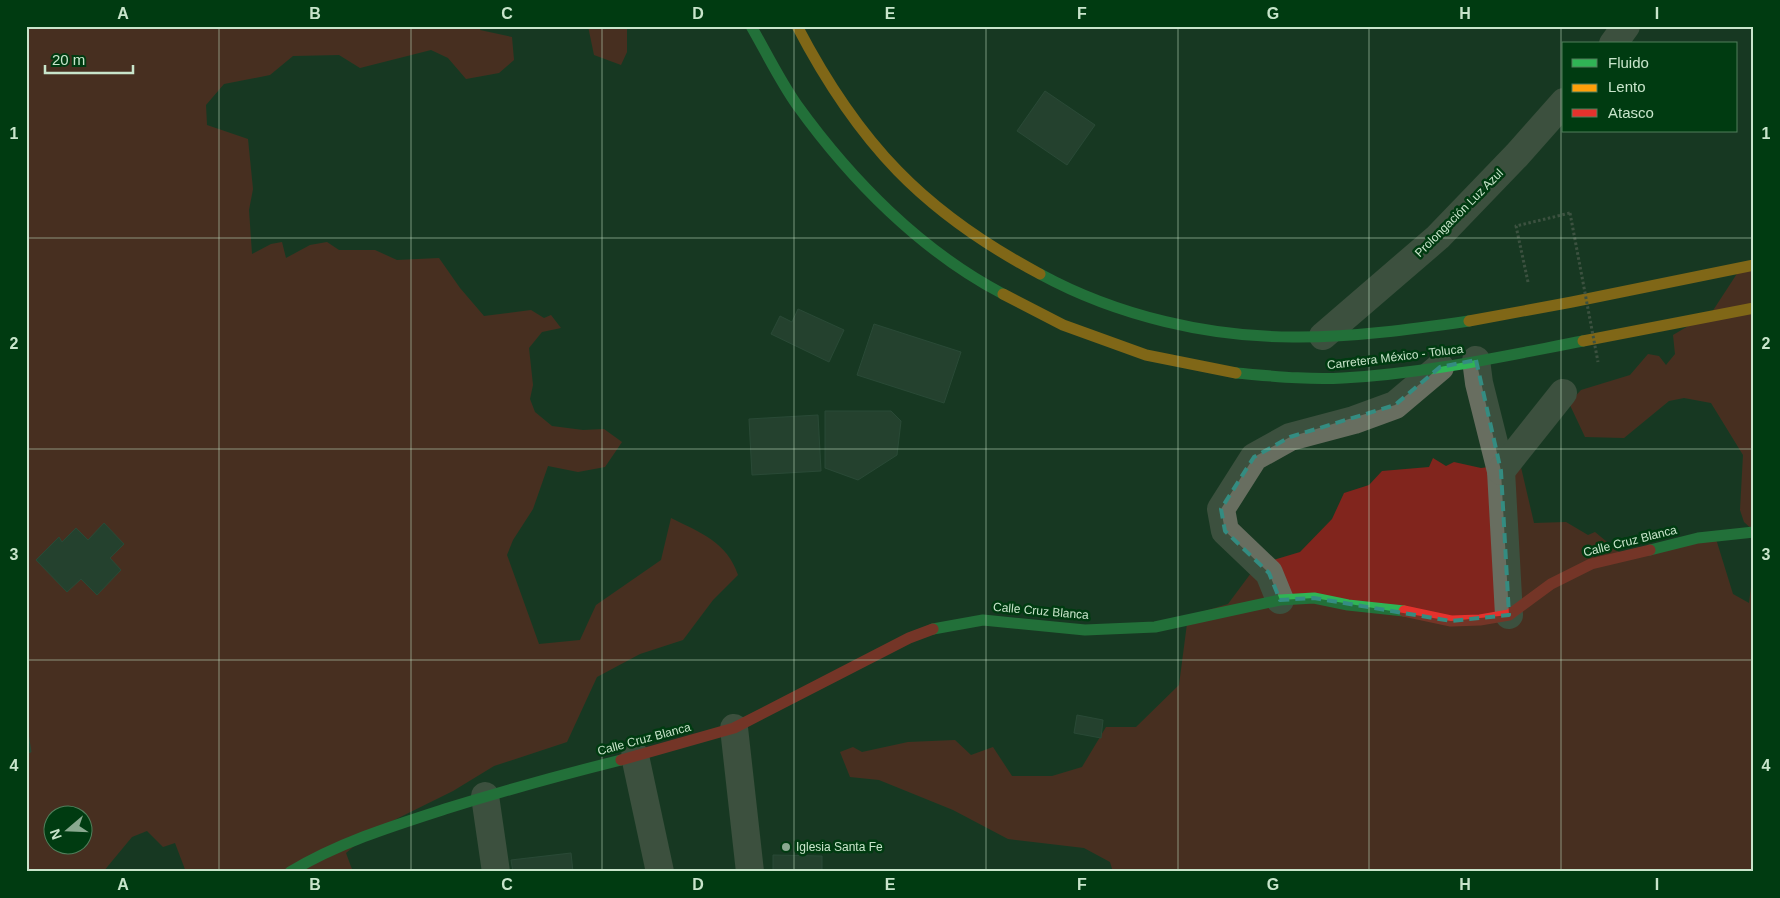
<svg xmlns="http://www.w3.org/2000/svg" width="1780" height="898" font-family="Helvetica,sans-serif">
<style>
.green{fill:#81251d;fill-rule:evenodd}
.building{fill:#334c3d;stroke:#3f5e4e}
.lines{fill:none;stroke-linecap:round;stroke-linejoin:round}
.path{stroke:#687064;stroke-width:3;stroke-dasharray:2.5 2.5;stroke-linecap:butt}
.street{stroke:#686e60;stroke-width:28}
.fast{stroke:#30b455;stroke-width:11}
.slow{stroke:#ff9f0a;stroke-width:11}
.jam{stroke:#e5322d;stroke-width:11}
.path-bridge{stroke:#687064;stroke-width:3;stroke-dasharray:2.5 2.5;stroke-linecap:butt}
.marked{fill:none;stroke:#348c81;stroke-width:4;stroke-dasharray:10 6;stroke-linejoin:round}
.grid{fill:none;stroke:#c8e5cb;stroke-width:1;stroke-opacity:0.55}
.poi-dot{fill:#8aa990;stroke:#003b11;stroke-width:2}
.labels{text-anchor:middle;stroke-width:5;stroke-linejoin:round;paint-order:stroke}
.street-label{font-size:12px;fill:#c8e5cb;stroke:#003b11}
.poi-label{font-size:12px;fill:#c8e5cb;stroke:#003b11;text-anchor:start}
.neatline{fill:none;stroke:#c8e5cb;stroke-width:2}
.grid-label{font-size:16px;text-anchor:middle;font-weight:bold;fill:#c8e5cb}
</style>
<rect width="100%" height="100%" fill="#183922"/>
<!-- green -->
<g class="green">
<path d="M26 26H481L480 30 512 37 514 60 499 73 466 79 448 58 431 50 360 68 339 55 293 56 270 75 224 84 206 105 207 125 248 139 253 189 249 210 252 254 271 244 282 242 286 258 310 245 327 242 339 250H375L397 260 439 258 460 288 484 316 531 310 544 318 551 315 561 328 542 332 529 348 533 385 530 399 535 412 552 426 583 430 604 429 622 442 605 467 578 472 548 466 533 509 513 540 507 555 539 644 580 640 596 605 661 560 671 518C701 533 727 542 738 575L713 600 683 640 640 654 597 677 567 742 494 766 453 791 372 831 346 853 353 872H186L175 843 163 847 147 831 132 837 103 872H26V751L30 748 26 715ZM52 816H82V846H52Z"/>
<polygon points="588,26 627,26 627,52 621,65 594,55"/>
<polygon points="1754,265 1754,531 1744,522 1740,510 1743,455 1711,403 1684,398 1669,401 1624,438 1585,437 1569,403 1581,390 1630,375 1648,354 1659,356 1666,365 1675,354 1673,335 1712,312 1742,266"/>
<polygon points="1433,458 1446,466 1454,462 1481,468 1520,463 1534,523 1566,522 1588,535 1595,532 1624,556 1716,539 1733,594 1749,603 1754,563 1754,872 1113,872 1110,862 1084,848 1008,839 953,810 879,780 850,777 840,752 853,747 862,752 908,742 955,740 971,755 993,747 1012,776 1052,776 1082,767 1106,727 1136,727 1179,685 1188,616 1228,604 1257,565 1300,552 1332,519 1344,493 1369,485 1382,471 1429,467"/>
</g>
<!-- building -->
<g class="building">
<polygon points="1045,91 1095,125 1067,165 1017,131"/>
<polygon points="798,309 844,330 829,362 771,334 780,316 792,322"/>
<polygon points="874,324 961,352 944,403 857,375"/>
<polygon points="825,411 891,411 901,421 897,455 858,480 825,468"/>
<polygon points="818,415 821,471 752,475 749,419"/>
<polygon points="104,523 124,544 110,558 121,570 97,595 81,579 67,592 36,560 59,537 62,542 76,528 88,540"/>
<polygon points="1077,715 1103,720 1101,738 1074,733"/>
<polygon points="26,733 28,733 31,752 26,753"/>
<polygon points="571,853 573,872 513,872 511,860"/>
<polygon points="773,855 822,856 822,872 773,872"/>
</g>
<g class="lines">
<!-- path -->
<polyline class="path" points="1528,282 1516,226 1570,213"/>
<!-- street -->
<g class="street">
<polyline points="1613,44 1626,26"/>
<polyline points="1323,336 1438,237 1517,155 1564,102"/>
<polyline points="1476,360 1479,383 1501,471 1509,615"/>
<polyline points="1501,471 1563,393"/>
<polyline points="1280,600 1269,573 1225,531 1221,509 1254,457 1290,437 1354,420 1395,405 1440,367"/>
<polyline points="734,728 750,872"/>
<polyline points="635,756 660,872"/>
<polyline points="485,796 496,872"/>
</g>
<!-- fast -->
<g class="fast">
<path d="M751 26C766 52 780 81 797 105 851 180 921 251 1003 294"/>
<path d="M1040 274C1117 316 1211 338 1299 337 1356 337 1413 329 1469 321"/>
<path d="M1236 373C1272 376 1307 380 1343 378 1423 374 1504 356 1583 341"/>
<polyline points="1650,550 1698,538 1754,532"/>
<polyline points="933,629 983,620 1085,630 1155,627 1280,600 1314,598 1348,605 1404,611"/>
<path d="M290 872C338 843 392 826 445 809 503 791 561 775 621 760"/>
</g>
<!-- slow -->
<g class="slow">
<path d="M797 26C858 143 923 212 1040 274"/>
<polyline points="1003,294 1063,325 1146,355 1236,373"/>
<polyline points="1469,321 1572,302 1754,265"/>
<polyline points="1583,341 1754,308"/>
</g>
<!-- jam -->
<g class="jam">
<polyline points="1404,611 1451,621 1480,620 1509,615 1551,584 1591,564 1650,550"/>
<polyline points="621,760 734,728 909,638 933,629"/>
</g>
<!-- path-bridge -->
<polyline class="path-bridge" points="1570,213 1598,362"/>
</g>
<!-- marked area -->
<path d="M0 0H1780V898H0ZM1476 360 1501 471 1509 615 1451 621 1314 598 1280 600 1269 573 1225 531 1221 509 1254 457 1290 437 1395 405 1440 367Z" fill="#183922" fill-opacity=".55" fill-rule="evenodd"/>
<path class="marked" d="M1476 360 1501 471 1509 615 1451 621 1314 598 1280 600 1269 573 1225 531 1221 509 1254 457 1290 437 1395 405 1440 367Z"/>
<!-- grid -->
<path class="grid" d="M219 26V872M411 26V872M602 26V872M794 26V872M986 26V872M1178 26V872M1369 26V872M1561 26V872M26 238H1754M26 449H1754M26 660H1754"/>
<!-- markers -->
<circle class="poi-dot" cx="786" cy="847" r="5"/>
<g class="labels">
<!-- street labels -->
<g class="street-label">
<text transform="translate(1459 213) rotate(-45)" y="4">Prolongación Luz Azul</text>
<text transform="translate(1395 357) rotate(-7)" y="4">Carretera México - Toluca</text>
<text transform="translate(1630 541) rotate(-14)" y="4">Calle Cruz Blanca</text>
<text transform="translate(1041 611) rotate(5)" y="4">Calle Cruz Blanca</text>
<text transform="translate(644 739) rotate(-15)" y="4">Calle Cruz Blanca</text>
</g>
<!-- poi labels -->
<g class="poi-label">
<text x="796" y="851">Iglesia Santa Fe</text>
</g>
</g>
<!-- border -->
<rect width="1780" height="898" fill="none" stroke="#003b11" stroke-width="55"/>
<!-- legend -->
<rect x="1562" y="42" width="175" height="90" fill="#003b11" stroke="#507f5b"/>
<rect x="1572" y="59" width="25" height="8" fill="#30b455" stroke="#507f5b"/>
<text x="1608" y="68" font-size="15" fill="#c8e5cb">Fluido</text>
<rect x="1572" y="84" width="25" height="8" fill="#ff9f0a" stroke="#507f5b"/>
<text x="1608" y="92" font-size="15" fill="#c8e5cb">Lento</text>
<rect x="1572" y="109" width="25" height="8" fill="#e5322d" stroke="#507f5b"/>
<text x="1608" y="118" font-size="15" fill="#c8e5cb">Atasco</text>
<!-- north arrow -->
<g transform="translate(68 830) rotate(251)"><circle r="24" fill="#003b11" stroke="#507f5b"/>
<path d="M0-4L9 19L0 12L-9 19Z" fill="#8aa990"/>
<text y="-8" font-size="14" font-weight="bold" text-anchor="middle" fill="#c8e5cb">N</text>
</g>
<!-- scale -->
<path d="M45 65v8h88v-8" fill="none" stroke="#c8e5cb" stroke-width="2.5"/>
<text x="52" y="65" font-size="15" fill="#c8e5cb" stroke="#003b11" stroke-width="4" paint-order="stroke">20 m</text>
<rect x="28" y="28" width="1724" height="842" class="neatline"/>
<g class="grid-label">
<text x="123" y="19">A</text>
<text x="315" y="19">B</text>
<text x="507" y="19">C</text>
<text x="698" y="19">D</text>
<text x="890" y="19">E</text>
<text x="1082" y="19">F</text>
<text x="1273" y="19">G</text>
<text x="1465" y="19">H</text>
<text x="1657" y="19">I</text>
<text x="14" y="139">1</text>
<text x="1766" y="139">1</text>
<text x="14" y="349">2</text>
<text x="1766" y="349">2</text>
<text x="14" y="560">3</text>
<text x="1766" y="560">3</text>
<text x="14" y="771">4</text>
<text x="1766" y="771">4</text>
<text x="123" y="890">A</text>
<text x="315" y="890">B</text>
<text x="507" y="890">C</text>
<text x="698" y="890">D</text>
<text x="890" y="890">E</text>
<text x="1082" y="890">F</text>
<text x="1273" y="890">G</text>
<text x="1465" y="890">H</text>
<text x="1657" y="890">I</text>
</g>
</svg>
